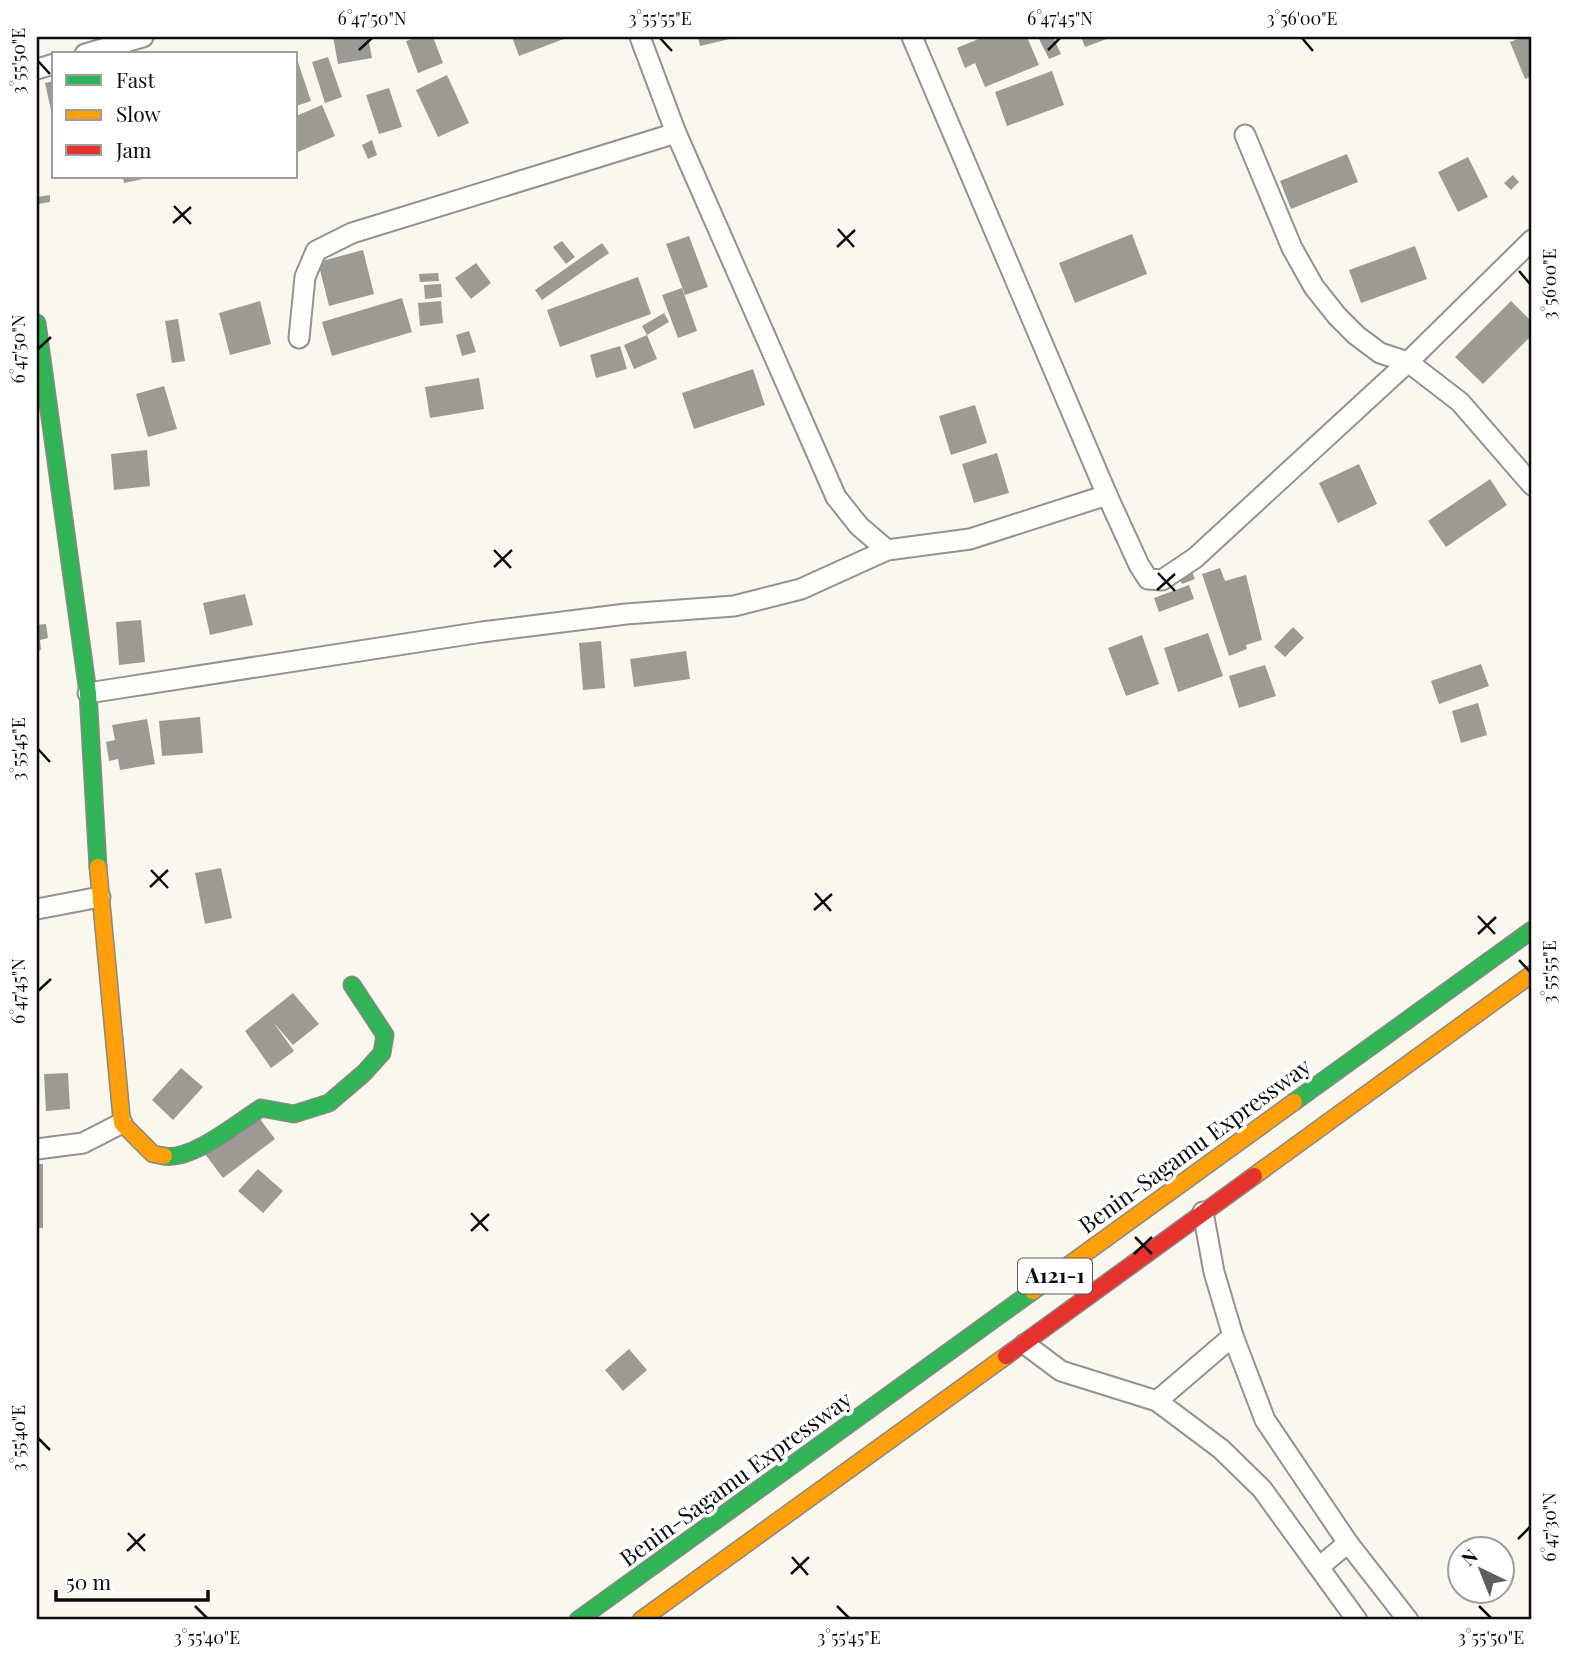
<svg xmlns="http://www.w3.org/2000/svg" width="1569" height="1657" font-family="'Playfair Display',serif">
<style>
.building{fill:#9c9a94}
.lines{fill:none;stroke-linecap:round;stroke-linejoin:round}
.street-casing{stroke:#93928d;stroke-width:23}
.fast-casing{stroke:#898884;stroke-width:19}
.slow-casing{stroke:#898884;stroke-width:19}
.jam-casing{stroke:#898884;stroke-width:19}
.street{stroke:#fefefc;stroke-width:19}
.fast{stroke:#30b455;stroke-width:16}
.slow{stroke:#ff9f0a;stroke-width:16}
.jam{stroke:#e5322d;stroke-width:16}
.ticks{fill:none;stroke:#0b0b0b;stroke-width:2.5}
.labels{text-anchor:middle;stroke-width:7;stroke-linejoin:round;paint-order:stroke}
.shield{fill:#fff;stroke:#545454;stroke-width:2}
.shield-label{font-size:21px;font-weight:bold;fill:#0b0b0b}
.street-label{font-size:23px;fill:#0b0b0b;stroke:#fff}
.neatline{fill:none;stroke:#0b0b0b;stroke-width:2.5}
.ticks-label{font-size:18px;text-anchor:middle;fill:#0b0b0b}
</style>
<rect width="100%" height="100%" fill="#faf8ee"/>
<!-- building -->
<g class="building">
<polygon points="333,37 368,37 372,58 338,64"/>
<polygon points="418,37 433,37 443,63 418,73 406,41"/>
<polygon points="512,37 569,37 519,56"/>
<polygon points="698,37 733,37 734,38 700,46"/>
<polygon points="983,37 1027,37 1039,65 985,87 975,63 965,68 957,48"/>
<polygon points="1038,37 1053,37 1061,54 1049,59"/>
<polygon points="1081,37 1112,37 1085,47"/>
<polygon points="1523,37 1532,37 1532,76 1525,79 1510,42"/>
<polygon points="296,56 311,101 296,106"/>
<polygon points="328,57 342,97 325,103 312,62"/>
<polygon points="1052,71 1064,105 1007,126 995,92"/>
<polygon points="447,75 469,123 438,137 416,90"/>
<polygon points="54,81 54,119 53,119 45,83"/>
<polygon points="389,88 402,127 379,134 366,95"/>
<polygon points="322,105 335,136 298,152 296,147 296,116"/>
<polygon points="372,140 377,155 368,159 362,145"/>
<polygon points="1347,154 1358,182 1291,209 1280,181"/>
<polygon points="1468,157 1488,197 1458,212 1438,172"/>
<polygon points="1513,175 1519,182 1511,190 1504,183"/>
<polygon points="123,177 148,177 148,178 124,183"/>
<polygon points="50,195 50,202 38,204 37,197"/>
<polygon points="1132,234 1147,274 1075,303 1059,263"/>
<polygon points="689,236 708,287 685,295 666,244"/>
<polygon points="562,241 575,257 566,264 553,247"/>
<polygon points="602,243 609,253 542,300 535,290"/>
<polygon points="1415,246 1427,279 1361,303 1349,270"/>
<polygon points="363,250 374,294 329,306 318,262"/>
<polygon points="476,263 491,283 471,299 455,278"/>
<polygon points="438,273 439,281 420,282 419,274"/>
<polygon points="638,277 651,314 560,347 547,310"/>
<polygon points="441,284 442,297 425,299 424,285"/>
<polygon points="682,288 697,331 678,338 662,295"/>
<polygon points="402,298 412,332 332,356 322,322"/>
<polygon points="260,301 271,344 230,355 219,313"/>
<polygon points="441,301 443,323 420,326 418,303"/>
<polygon points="1511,301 1532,322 1532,335 1483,384 1455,357"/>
<polygon points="664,313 669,322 647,335 642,326"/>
<polygon points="178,319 185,361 172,363 165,321"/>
<polygon points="469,331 476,352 462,356 456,335"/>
<polygon points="647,335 657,359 634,369 624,345"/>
<polygon points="620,346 627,369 596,378 590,355"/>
<polygon points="753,369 765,405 694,429 682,393"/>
<polygon points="479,378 484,409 430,418 425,387"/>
<polygon points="164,386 177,429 148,437 136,394"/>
<polygon points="975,405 987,443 951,455 939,416"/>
<polygon points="147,450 150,486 114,490 111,454"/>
<polygon points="997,453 1009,493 974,503 962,464"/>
<polygon points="1359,464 1377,504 1338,523 1319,483"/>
<polygon points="1490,479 1507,505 1446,547 1428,521"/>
<polygon points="1220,568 1225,581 1246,575 1262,640 1246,645 1247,649 1229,656 1202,574"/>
<polygon points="1192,572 1195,579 1182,584 1179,577"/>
<polygon points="1189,585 1194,599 1159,612 1154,598"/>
<polygon points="245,594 253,625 210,635 203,603"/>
<polygon points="141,620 145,662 119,665 116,622"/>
<polygon points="46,624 48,638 40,640 41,650 37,651 37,625"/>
<polygon points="1293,627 1304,638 1285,657 1274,647"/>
<polygon points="1208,633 1223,676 1178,692 1164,648"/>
<polygon points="1142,635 1159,684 1126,696 1108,648"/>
<polygon points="601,641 605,688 583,690 579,643"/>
<polygon points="686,651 690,679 634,687 630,659"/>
<polygon points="1481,664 1489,686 1439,704 1431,681"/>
<polygon points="1265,665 1276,696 1239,708 1229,676"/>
<polygon points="1478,703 1487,735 1461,743 1452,711"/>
<polygon points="200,717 203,753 162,756 159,721"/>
<polygon points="147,719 155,764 120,770 118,759 109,761 106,742 115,740 112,725"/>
<polygon points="221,868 232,918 205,924 195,873"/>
<polygon points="293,993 319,1024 293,1045 273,1022 294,1051 271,1068 245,1031"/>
<polygon points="181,1068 203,1087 173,1120 152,1100"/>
<polygon points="68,1073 70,1109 46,1111 44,1074"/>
<polygon points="257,1115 275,1139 223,1178 205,1154"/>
<rect x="37" y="1164" width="6" height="64"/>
<polygon points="258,1169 283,1191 263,1213 238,1191"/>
<polygon points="629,1349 647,1370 623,1391 605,1370"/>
</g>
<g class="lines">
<!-- street casing -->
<g class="street-casing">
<g id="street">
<polyline points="640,37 676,133 836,497 859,526 887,550"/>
<polyline points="912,37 1107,495 1139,565 1148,579 1162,580 1195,558 1408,362 1532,240"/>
<polyline points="85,54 143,37"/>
<polyline points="37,69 54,64"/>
<polyline points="1245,135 1292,248 1314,287 1337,316 1356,335 1380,353 1408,362 1460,402 1532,485"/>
<polyline points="299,338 305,277 316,251 352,233 676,133"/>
<polyline points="88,693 482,632 626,614 734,606 801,589 887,550 970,539 1107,495"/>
<polyline points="37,909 100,897"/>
<polyline points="37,1149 83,1143 122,1123"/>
<polyline points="1203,1212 1214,1272 1233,1336 1265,1420 1348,1543 1408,1620"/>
<polyline points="1025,1344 1061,1371 1157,1401 1221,1449 1262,1489 1357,1620"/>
<polyline points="1157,1401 1233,1336"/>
<polyline points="1319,1567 1348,1543"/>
</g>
</g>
<!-- fast casing -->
<g class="fast-casing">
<g id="fast">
<polyline points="37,323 88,693 98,867"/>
<polyline points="1294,1102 1532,930"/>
<path d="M164 1156C192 1161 237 1123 261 1108L294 1114 329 1103 364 1073 382 1053 385 1035 352 985"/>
<polyline points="578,1620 1033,1291"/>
</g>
</g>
<!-- slow casing -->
<g class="slow-casing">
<g id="slow">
<polyline points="98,867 122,1123 153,1154 164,1156"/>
<polyline points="1254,1176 1532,974"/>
<polyline points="1033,1291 1294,1102"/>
<polyline points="641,1620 1006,1356"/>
</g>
</g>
<!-- jam casing -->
<g class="jam-casing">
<polyline id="jam" points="1006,1356 1254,1176"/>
</g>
<!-- street -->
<use href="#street" class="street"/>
<!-- fast -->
<use href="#fast" class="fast"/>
<!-- slow -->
<use href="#slow" class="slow"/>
<!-- jam -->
<use href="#jam" class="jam"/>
</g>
<!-- ticks -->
<path class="ticks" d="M660 38 672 51M1302 38 1313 51M359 50 372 38M1048 50 1060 38M38 61 50 74M174 206 191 224M173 223 191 207M838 229 854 247M837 247 855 230M1519 271 1530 284M38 349 51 337M494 550 511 568M494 567 512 550M1158 573 1175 591M1157 590 1175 574M38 749 50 762M151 870 168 888M150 887 168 870M815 893 831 911M814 910 832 894M1478 916 1495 934M1478 934 1496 917M1519 960 1530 972M38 991 51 979M471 1213 488 1231M471 1231 489 1214M1135 1237 1152 1254M1134 1254 1152 1237M38 1438 50 1450M128 1533 145 1551M1518 1539 1530 1527M127 1551 145 1534M792 1557 808 1575M791 1574 809 1557M195 1606 207 1618M837 1606 849 1618M1479 1606 1491 1618"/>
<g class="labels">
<!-- shield labels -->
<rect class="shield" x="1018" y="1258.5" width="74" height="35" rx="5"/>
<g class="shield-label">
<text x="1055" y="1283">A121-1</text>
</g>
<!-- street labels -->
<g class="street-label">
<text transform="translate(1195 1146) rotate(-36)" y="8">Benin-Sagamu Expressway</text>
<text transform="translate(736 1479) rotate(-36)" y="8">Benin-Sagamu Expressway</text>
</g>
</g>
<!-- border -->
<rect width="1569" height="1657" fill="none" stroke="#ffffff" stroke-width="77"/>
<!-- legend -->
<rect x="52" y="52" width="245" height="126" fill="#ffffff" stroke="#9d9d9d" stroke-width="2"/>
<rect x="66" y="75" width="35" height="10" fill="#30b455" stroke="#9d9d9d" stroke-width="2"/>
<text x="116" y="88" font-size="21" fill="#0b0b0b">Fast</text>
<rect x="66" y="110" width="35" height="10" fill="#ff9f0a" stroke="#9d9d9d" stroke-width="2"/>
<text x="116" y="122" font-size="21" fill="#0b0b0b">Slow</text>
<rect x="66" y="145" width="35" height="10" fill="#e5322d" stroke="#9d9d9d" stroke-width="2"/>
<text x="116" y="158" font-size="21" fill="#0b0b0b">Jam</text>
<!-- north arrow -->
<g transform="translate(1481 1570) rotate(317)"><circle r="33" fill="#ffffff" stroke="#9d9d9d" stroke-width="2"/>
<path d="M0-5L12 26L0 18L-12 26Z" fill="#5f5e5a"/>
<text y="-10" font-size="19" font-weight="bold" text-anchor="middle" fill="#0b0b0b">N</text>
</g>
<!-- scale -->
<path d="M56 1590v10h152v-10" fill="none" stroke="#0b0b0b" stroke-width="3.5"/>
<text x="66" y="1590" font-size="21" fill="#0b0b0b" stroke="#ffffff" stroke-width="5" paint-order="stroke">50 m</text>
<rect x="38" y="38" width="1492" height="1580" class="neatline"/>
<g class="ticks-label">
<text x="372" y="25">6°47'50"N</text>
<text x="660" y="25">3°55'55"E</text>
<text x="1060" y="25">6°47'45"N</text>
<text x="1302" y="25">3°56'00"E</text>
<text transform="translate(19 61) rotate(-90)" y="6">3°55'50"E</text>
<text transform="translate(1550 284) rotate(-90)" y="6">3°56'00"E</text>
<text transform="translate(19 349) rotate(-90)" y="6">6°47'50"N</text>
<text transform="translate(19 749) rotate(-90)" y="6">3°55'45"E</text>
<text transform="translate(1550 972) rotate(-90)" y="6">3°55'55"E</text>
<text transform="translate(19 991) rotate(-90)" y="6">6°47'45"N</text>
<text transform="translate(19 1438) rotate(-90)" y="6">3°55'40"E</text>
<text transform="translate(1550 1527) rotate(-90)" y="6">6°47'30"N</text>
<text x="207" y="1644">3°55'40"E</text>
<text x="849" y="1644">3°55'45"E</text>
<text x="1491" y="1644">3°55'50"E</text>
</g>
</svg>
